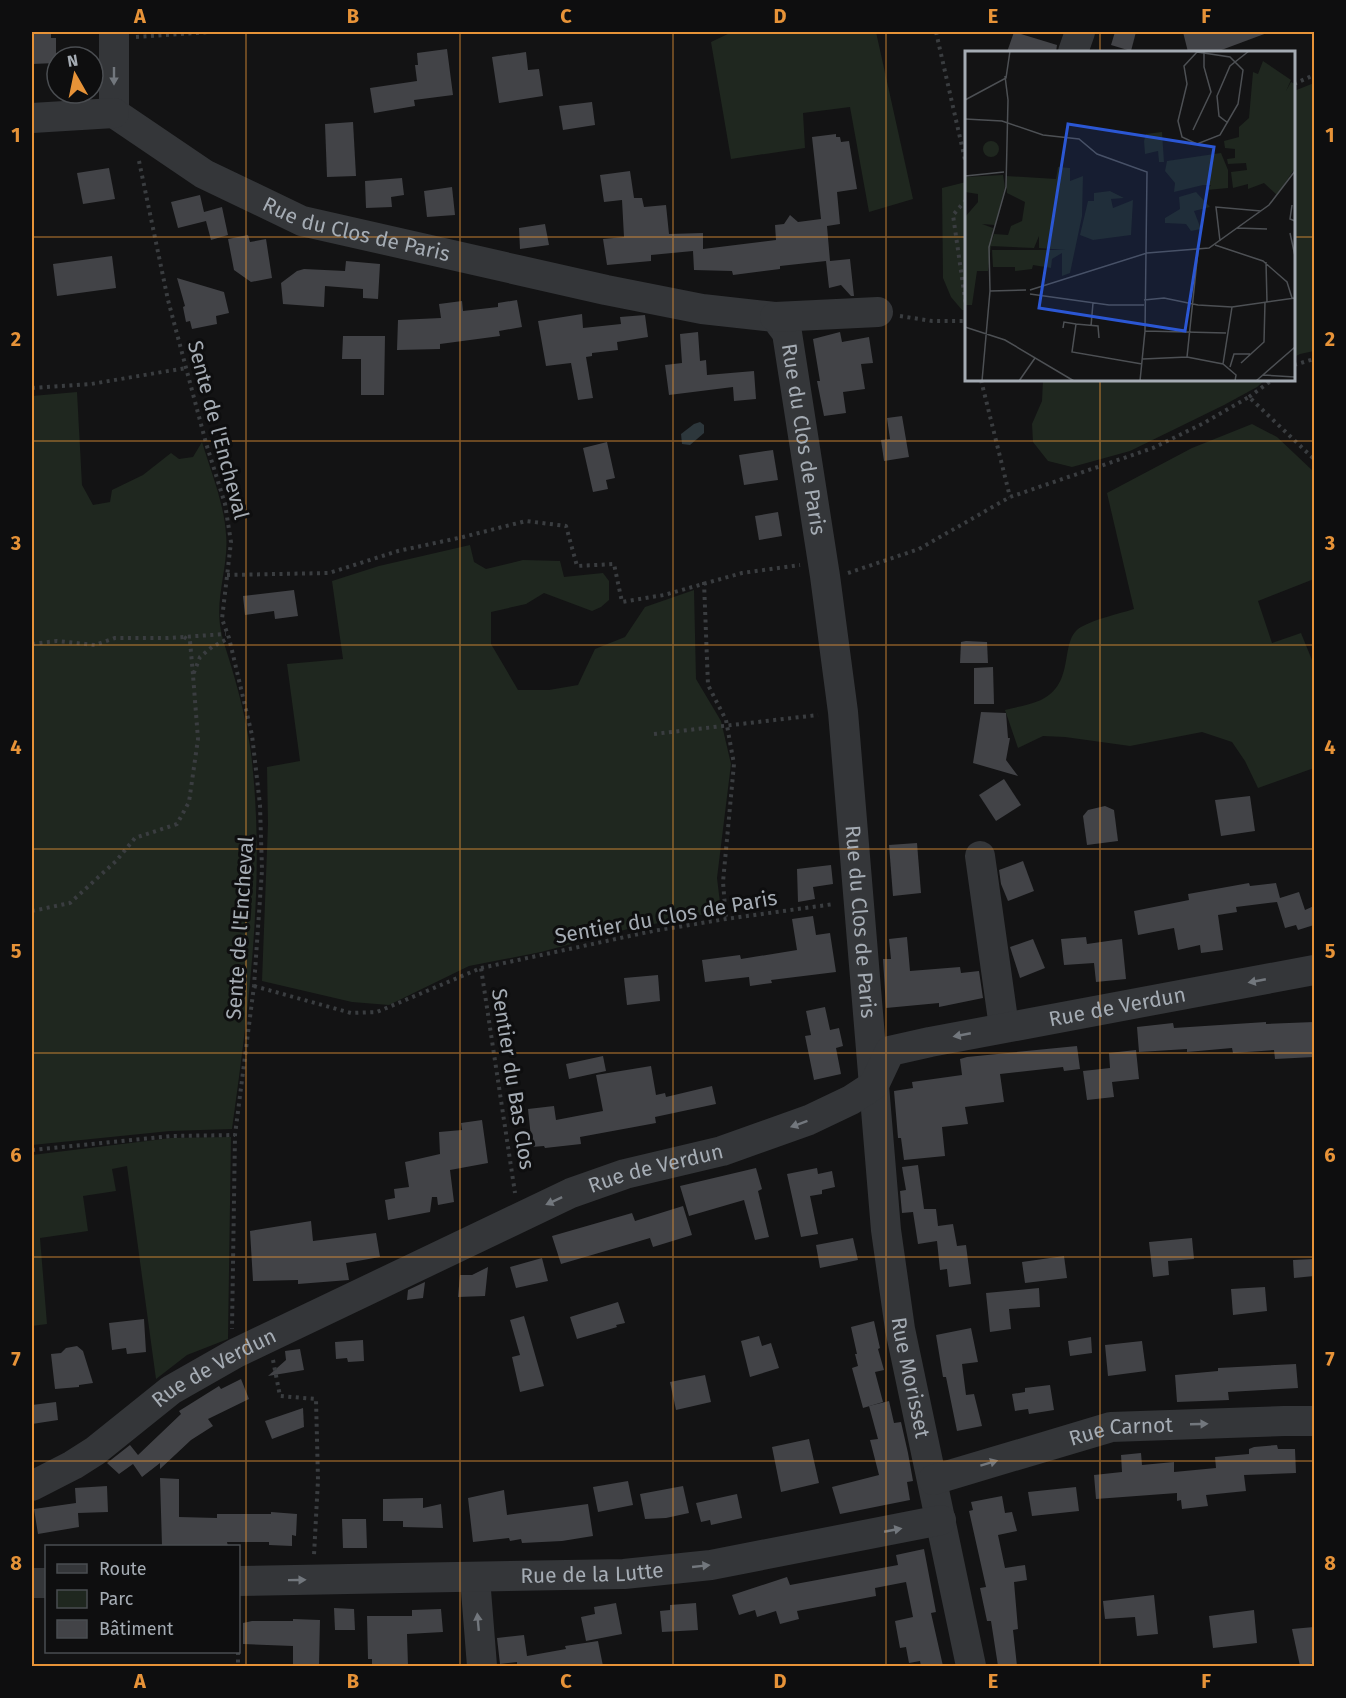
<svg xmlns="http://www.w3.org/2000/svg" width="1346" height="1698" font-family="'Fira Sans',sans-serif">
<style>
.green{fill:#1f271f}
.water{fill:#2d373c}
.building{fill:#424347}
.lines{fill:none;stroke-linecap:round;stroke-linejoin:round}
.path{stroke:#3a3d40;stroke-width:4;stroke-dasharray:3 4.5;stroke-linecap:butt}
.minor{stroke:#343639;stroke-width:30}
.oneway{fill:#72777d}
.grid{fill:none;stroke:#e79338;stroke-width:1.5;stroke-opacity:0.55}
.labels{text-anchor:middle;stroke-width:6;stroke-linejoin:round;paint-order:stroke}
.street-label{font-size:21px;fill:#a5acb4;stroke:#0e0e0f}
.inset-road{fill:none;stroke:#4d5054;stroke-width:1.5}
.view{fill:#2b57d4;fill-opacity:0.15;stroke:#2b57d4;stroke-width:3}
.inset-edge{fill:none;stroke:#a5acb4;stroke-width:3}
.neatline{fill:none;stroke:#e79338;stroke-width:2}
.grid-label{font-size:20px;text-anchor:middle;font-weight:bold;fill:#e79338}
</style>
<rect width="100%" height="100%" fill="#131314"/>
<!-- green -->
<g class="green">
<polygon points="732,32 876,32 913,199 869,212 850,107 803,113 805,148 731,159 711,42"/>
<polygon points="1314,83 1314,351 1300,354 1294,357 1294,91"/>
<polygon points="966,182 966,310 962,310 951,297 943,278 942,188"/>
<polygon points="1043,380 1265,380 1257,387 1224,405 1130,451 1072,467 1048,461 1033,442 1032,424 1042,401"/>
<path d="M77 392 82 485 93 505 110 502 112 490 143 475 171 453 179 459 193 457 202 442C211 472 224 503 226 534 229 564 216 594 220 625 222 640 228 654 232 669 240 696 247 724 251 753 266 878 249 1005 232 1129L170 1131 32 1145V396Z"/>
<path d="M1252 424 1277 437 1314 472V579L1258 601 1272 643 1301 633 1314 665V768L1258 788 1245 761 1232 742 1202 732 1130 746 1065 737 1043 736 1018 748 1005 710C1016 707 1030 705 1041 700 1077 683 1058 640 1081 627 1095 619 1118 614 1134 609L1107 493 1192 448Z"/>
<polygon points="470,545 474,562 486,569 523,560 560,561 564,577 603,573 609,581 609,600 601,607 592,611 544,593 526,604 491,612 491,644 518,690 549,690 578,685 595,649 625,637 645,607 694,590 696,679 721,721 731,764 717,878 721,911 628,929 541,952 469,966 389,1005 352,1002 262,981 268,824 267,767 300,761 287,664 343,659 332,581 379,566"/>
<polygon points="231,1137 228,1339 187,1355 156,1379 127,1166 112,1169 116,1191 83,1196 88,1231 40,1238 47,1324 32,1326 32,1155 171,1138"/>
</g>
<!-- water -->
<polygon class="water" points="700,422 704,425 704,433 690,445 682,444 681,434 694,424"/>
<!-- building -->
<g class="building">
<polygon points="32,32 51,32 51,38 56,38 56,63 32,64"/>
<polygon points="1014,32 1057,45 1056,52 1007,52"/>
<polygon points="1115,32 1136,32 1131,51 1111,45"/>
<polygon points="1183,32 1267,32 1267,33 1216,52 1188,52"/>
<polygon points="447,49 453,95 414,100 415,106 374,113 370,88 417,81 415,65 418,65 417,53"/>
<polygon points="526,52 528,70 539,69 543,96 499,103 492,57"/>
<polygon points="592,102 595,125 563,130 559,106"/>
<polygon points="353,122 356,176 327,177 325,124"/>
<polygon points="836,134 836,137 840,137 841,142 849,141 857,189 837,192 840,224 827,226 830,261 850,259 854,296 851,296 841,285 829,288 826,261 780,266 780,269 733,275 732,271 694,270 693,251 651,255 651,261 607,265 603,239 624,237 622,200 604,202 600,175 630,171 634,198 642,198 644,207 666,205 669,234 703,233 703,249 776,240 775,225 784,224 790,215 798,222 821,219 812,137"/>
<polygon points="109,168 115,199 83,204 77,173"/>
<polygon points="402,178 404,195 391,197 392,207 366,208 365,181"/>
<polygon points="452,187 455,215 427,217 424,191"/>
<polygon points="200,195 204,212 222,207 228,235 211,240 206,221 178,228 171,202"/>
<polygon points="545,224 549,245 520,249 519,228"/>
<polygon points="248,235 250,242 266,239 272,278 251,282 234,270 228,239"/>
<polygon points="112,256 116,288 57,296 53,264"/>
<polygon points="346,261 380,264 378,299 363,298 363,289 325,286 324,307 283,304 281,283 297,271 304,269 345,271"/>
<polygon points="177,278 224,292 229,313 216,316 217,324 192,329 190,321 186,322 183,307 185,306"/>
<polygon points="517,300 522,327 499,331 500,336 440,344 440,349 397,350 398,320 441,318 439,304 462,301 463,311 498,307 498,303"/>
<polygon points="582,314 583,328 621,324 620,317 645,315 648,337 617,342 618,350 592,353 592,356 586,357 593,398 578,400 571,363 546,366 538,321"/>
<polygon points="698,332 700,361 706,360 707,375 754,371 756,399 734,401 733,387 669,395 665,365 682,363 680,334"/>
<polygon points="840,332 842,342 869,337 873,363 861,364 865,389 843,392 846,413 824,416 817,381 820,381 813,339"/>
<polygon points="343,336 385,336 384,395 361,395 361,359 342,359"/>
<polygon points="902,416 909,457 884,461 881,440 890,439 887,418"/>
<polygon points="607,442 615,478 606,480 608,489 593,492 583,448"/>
<polygon points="773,450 778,480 744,485 739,455"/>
<polygon points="778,512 782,536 759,540 755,516"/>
<polygon points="294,590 298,616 275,619 274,611 245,615 243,596"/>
<polygon points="966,641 987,642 988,663 960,663 961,642"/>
<polygon points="993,667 994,704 974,704 974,668"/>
<polygon points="981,712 1006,713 1008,738 1010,738 1006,760 1018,776 973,763"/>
<polygon points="1004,779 1021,805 996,821 979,795"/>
<polygon points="1250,796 1255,831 1221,836 1215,800"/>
<polygon points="1105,806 1114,810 1118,841 1087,845 1083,816 1088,810"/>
<polygon points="917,843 921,893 893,896 889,845"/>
<polygon points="1023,861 1034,891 1008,901 1001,884 999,870"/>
<polygon points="831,865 833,884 813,887 815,899 798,902 797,869"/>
<polygon points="1249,883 1250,886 1276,883 1280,898 1299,892 1305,910 1314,906 1314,925 1298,930 1296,925 1285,928 1277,902 1236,907 1237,912 1218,915 1223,950 1201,953 1200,945 1178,950 1174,928 1138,935 1134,911 1189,900 1188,894"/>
<polygon points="813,916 816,935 830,933 836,972 771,980 772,983 750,986 749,977 705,982 702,960 740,955 741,959 797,950 792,919"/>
<polygon points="907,937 910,971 960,967 961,973 979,971 983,998 939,1007 939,1003 886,1008 883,959 891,959 889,939"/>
<polygon points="1086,937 1087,944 1122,939 1126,979 1096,982 1094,963 1064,965 1061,939"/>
<polygon points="1033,939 1045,968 1020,978 1010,947"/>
<polygon points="658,975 660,1001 627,1005 624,978"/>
<polygon points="825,1007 830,1030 839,1028 843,1046 836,1048 841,1074 814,1080 805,1036 811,1035 806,1011"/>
<polygon points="1266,1022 1266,1024 1314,1022 1314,1057 1275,1059 1274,1050 1233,1053 1232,1048 1187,1052 1187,1049 1139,1052 1137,1027 1173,1023 1174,1028"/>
<polygon points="1077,1046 1080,1069 1064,1071 1063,1067 1000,1074 1004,1102 965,1107 968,1124 942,1127 945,1156 904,1160 901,1138 898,1138 894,1091 913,1088 912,1082 962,1075 960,1059 967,1057"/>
<polygon points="1136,1050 1139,1079 1112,1082 1114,1097 1087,1100 1083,1071 1110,1068 1109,1053"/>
<polygon points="603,1056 606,1071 569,1079 566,1064"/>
<polygon points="651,1066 656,1095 665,1093 666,1097 712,1086 716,1104 655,1117 656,1123 580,1137 581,1144 545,1148 544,1146 532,1147 528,1109 554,1106 556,1120 603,1111 596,1075"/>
<polygon points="482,1120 488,1163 450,1170 454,1202 438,1205 437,1197 432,1197 430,1212 388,1220 385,1200 395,1198 394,1189 409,1187 405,1162 440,1154 439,1132 462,1130 461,1123"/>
<polygon points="918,1165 924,1209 936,1209 938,1226 953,1224 957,1246 966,1245 971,1284 949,1287 947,1269 940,1270 937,1241 918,1244 913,1212 902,1213 900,1191 906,1190 902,1167"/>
<polygon points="756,1168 762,1189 758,1191 769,1237 755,1240 744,1200 689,1216 680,1186"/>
<polygon points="817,1168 818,1174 832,1171 835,1187 822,1190 822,1194 810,1196 818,1234 801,1237 787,1174"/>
<polygon points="683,1206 692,1235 653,1247 650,1238 561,1264 552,1236 632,1213 635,1221"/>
<polygon points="311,1221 313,1241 376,1233 380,1257 346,1263 349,1280 298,1284 298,1280 253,1281 250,1231"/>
<polygon points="853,1238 858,1260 820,1268 816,1245"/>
<polygon points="1192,1238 1194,1259 1168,1261 1169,1275 1153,1277 1149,1242"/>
<polygon points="1064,1256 1067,1278 1025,1283 1022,1262"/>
<polygon points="542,1258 548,1281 516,1288 510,1267"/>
<polygon points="1314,1259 1314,1276 1294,1278 1293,1260"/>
<polygon points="488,1267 485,1296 458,1297 460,1275 472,1275"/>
<polygon points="425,1282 423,1298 407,1300 408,1290"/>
<polygon points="1265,1287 1267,1311 1233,1315 1231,1289"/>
<polygon points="1039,1288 1040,1307 1009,1309 1011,1329 990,1332 986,1293"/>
<polygon points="618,1302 625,1323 616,1325 617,1327 577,1339 570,1317"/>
<polygon points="524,1316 544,1386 520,1392 512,1357 520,1355 510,1320"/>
<polygon points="144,1319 146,1352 127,1354 126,1348 112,1350 109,1323"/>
<polygon points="874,1321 880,1348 878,1349 884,1370 875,1372 883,1402 863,1408 852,1368 858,1366 855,1354 857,1354 851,1327"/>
<polygon points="971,1328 978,1362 962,1364 966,1395 974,1394 982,1426 957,1431 946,1377 943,1377 936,1335"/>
<polygon points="759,1336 762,1346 771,1343 779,1368 750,1377 741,1341"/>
<polygon points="1091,1337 1092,1353 1070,1356 1068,1341"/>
<polygon points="363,1340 364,1361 348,1362 347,1358 336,1359 335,1342"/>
<polygon points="1142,1341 1146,1371 1108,1376 1105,1345"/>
<polygon points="77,1346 83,1351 93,1383 79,1385 79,1387 55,1389 51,1354 61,1353 66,1348"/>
<polygon points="300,1349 304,1370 268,1376 286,1360 285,1351"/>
<polygon points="1296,1364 1298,1388 1228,1392 1229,1400 1177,1402 1175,1375 1218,1371 1218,1368"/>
<polygon points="705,1375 711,1402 676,1410 670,1382"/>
<polygon points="241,1379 249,1399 208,1419 213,1426 191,1440 160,1469 160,1463 142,1477 133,1464 119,1474 107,1463 130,1445 138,1455 181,1414 179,1411 219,1386 221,1389"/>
<polygon points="1050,1385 1054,1410 1029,1414 1028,1409 1015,1411 1012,1394 1025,1392 1025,1388"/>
<polygon points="889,1401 894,1423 901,1422 908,1453 913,1481 907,1482 910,1500 840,1514 832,1487 879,1475 870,1440 878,1439 869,1406"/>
<polygon points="56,1402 58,1420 32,1424 32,1405"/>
<polygon points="303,1408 304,1427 272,1439 265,1421"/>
<polygon points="809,1439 819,1483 781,1492 772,1447"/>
<polygon points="1277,1445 1278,1449 1295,1449 1296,1473 1244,1475 1246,1491 1206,1495 1208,1506 1182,1509 1181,1500 1177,1501 1177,1493 1096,1499 1094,1475 1122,1472 1121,1455 1141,1453 1142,1465 1174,1462 1174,1472 1216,1468 1215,1457 1249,1454 1249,1449 1254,1447"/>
<polygon points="160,1478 179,1479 179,1517 217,1518 217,1514 271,1514 271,1512 297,1514 296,1536 292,1535 292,1546 269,1545 269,1542 227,1542 228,1546 162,1546"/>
<polygon points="628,1481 633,1505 598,1512 593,1487"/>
<polygon points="107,1486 108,1512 78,1513 79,1527 38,1534 34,1509 76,1503 75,1488"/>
<polygon points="683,1486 689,1513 666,1518 645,1519 640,1494"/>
<polygon points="1076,1487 1079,1511 1032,1516 1028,1492"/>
<polygon points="504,1490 507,1515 588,1504 593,1536 562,1541 522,1543 521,1539 510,1541 509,1538 473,1542 468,1498"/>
<polygon points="737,1494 742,1518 711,1525 710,1520 701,1522 696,1503"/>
<polygon points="1002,1496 1005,1513 1012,1512 1017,1531 998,1535 1005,1568 1025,1565 1027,1580 1014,1582 1018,1629 1013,1630 1017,1666 998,1666 991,1621 987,1621 980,1588 986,1587 969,1511 973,1510 971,1502"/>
<polygon points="423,1498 423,1508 441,1504 443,1528 403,1527 403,1521 383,1521 383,1499"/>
<polygon points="342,1519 366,1519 367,1548 343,1548"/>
<polygon points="924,1549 936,1612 931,1613 943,1666 921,1666 920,1661 909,1663 906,1647 900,1648 895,1621 913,1617 906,1582 875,1588 876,1596 797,1611 799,1619 780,1624 776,1611 757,1617 755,1610 739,1615 732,1595 787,1577 790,1585 898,1565 896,1555"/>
<polygon points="1154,1595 1158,1634 1137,1636 1135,1617 1105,1619 1103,1601"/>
<polygon points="616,1603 622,1634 586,1641 581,1617 595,1614 594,1607"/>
<polygon points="696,1603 698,1630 662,1632 660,1611 670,1610 670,1605"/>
<polygon points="334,1608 354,1609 355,1630 335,1630"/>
<polygon points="441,1609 443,1632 407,1634 408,1666 372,1666 372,1659 368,1659 367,1616 412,1616 412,1610"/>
<polygon points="1254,1610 1257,1643 1213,1648 1209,1616"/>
<polygon points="293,1619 320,1620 319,1666 293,1666 293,1646 243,1644 243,1623 252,1621 293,1621"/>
<polygon points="1314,1627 1314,1663 1300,1666 1292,1629"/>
<polygon points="524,1635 527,1656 566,1649 565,1646 598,1641 603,1666 517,1666 517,1662 500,1664 497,1638"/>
</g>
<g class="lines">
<!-- path -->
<g class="path">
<polyline points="936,32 966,164"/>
<polyline points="136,37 212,32"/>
<polyline points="1294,84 1314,75"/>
<polyline points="139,161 168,300 206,443 225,504 231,542 222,619 229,638 252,735 260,805 262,870 254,986 235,1135 232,1329"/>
<polyline points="966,200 953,215 966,306 966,323"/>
<polyline points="900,316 932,321 966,321"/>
<polyline points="1294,365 1314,359"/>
<polyline points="981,380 1010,497"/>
<polyline points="32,388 91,384 186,368"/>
<polyline points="1249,397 1272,380"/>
<polyline points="848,573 919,549 1010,497 1153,448 1204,423 1249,397 1314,459"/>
<polyline points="227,575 329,573 398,551 463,537 526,521 566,526 577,566 614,564 622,602 664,595 742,573 800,565"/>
<polyline points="704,582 708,685 726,720 734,764 723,882 726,919"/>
<polyline points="184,637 190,641 193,675"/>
<polyline points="32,644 57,641 95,645 115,638 168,638 226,634"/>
<polyline points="654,734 818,715"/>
<polyline points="32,911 70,903 116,861 135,838 177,824 189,802 198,739 193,675 200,657 212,647 229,638"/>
<polyline points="481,968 653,931 726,919 834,904"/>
<polyline points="254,986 351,1013 377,1012 481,968 515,1193"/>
<polyline points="32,1150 172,1136 235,1135"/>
<polyline points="273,1360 280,1396 316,1399 318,1480 314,1555"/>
<polyline points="238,1652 238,1666"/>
</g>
<!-- minor -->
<g class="minor">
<polyline points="114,32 114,113"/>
<polyline points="1073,52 1080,32"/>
<path id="s1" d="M114 113 204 174 302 221 606 290 702 309 775 317 787 333 825 576 843 712 886 1230 900 1329 971 1666"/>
<polyline points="32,118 114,113"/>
<polyline points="775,317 878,312"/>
<polyline points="980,856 1004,1027"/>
<path id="s2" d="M933 1480 1111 1427 1284 1421H1314"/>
<path id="s3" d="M32 1486 73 1465 95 1451 171 1390 236 1353 571 1193 625 1174 722 1151 809 1120 851 1100 874 1085 890 1051 930 1042 1314 970"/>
<polyline points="475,1578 482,1666"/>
<path id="s4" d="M238 1581 624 1574 711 1565 941 1520"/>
<polyline points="32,1583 46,1583"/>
</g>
</g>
<!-- one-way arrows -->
<defs><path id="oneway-solid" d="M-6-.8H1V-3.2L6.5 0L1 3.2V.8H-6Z" transform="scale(1.5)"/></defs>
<g class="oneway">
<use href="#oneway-solid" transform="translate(114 76) rotate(90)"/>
<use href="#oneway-solid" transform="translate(1257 981) rotate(169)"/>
<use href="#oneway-solid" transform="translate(962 1035) rotate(169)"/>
<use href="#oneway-solid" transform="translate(799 1124) rotate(160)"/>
<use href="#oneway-solid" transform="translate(554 1201) rotate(155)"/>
<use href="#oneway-solid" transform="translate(1199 1424) rotate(-2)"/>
<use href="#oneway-solid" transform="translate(989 1463) rotate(-17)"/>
<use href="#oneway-solid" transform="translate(893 1530) rotate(-11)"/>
<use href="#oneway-solid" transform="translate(701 1566) rotate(-6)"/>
<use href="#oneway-solid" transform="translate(297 1580) rotate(-1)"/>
<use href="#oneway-solid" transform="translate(478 1622) rotate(-95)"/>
</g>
<!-- grid -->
<path class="grid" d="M246 32V1666M460 32V1666M673 32V1666M886 32V1666M1100 32V52M32 237H966M1294 237H1314M1100 380V1666M32 441H1314M32 645H1314M32 849H1314M32 1053H1314M32 1257H1314M32 1461H1314"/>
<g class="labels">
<!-- street labels -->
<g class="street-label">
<text dy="7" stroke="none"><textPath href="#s1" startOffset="272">Rue du Clos de Paris</textPath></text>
<text transform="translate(218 430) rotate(75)" y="7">Sente de l'Encheval</text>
<text dy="7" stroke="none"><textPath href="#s1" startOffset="828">Rue du Clos de Paris</textPath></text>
<text transform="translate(666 917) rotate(-10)" y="7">Sentier du Clos de Paris</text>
<text dy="7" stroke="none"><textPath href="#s1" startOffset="1314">Rue du Clos de Paris</textPath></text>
<text transform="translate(240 928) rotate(-86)" y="7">Sente de l'Encheval</text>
<text dy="7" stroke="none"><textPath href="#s3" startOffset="1208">Rue de Verdun</textPath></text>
<text transform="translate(513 1079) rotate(81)" y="7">Sentier du Bas Clos</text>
<text dy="7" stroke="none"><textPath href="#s3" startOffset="704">Rue de Verdun</textPath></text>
<text dy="7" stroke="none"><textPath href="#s3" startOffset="218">Rue de Verdun</textPath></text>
<text dy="7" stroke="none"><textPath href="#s1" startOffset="1773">Rue Morisset</textPath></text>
<text dy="7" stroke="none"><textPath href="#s2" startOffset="195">Rue Carnot</textPath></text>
<text dy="7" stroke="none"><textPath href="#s4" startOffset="354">Rue de la Lutte</textPath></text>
</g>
</g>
<!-- overview -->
<g transform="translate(965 51)">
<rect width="330" height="330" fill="#131314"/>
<path d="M298 10 326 29 321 40 326 31 330 33V117L312 144 299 132 283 138V133L268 137 266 121 282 119 281 112 263 113 262 108 270 107V98L260 97 259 90 274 86V76L284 67 288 21 293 23ZM197 81 199 111H194L193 100 180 103 179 90 181 83ZM18 98a8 8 0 1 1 16 0a8 8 0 1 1-16 0ZM256 102 263 119V137L242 139 246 134H238L209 141 210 132 200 120 202 110ZM93 116 105 117V130L118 125 117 165 105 222 97 225V202L87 208 86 217 68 214 67 218 50 220V216H28L27 199H100L74 197V185L69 197 25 195 29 183 43 184 46 175 57 170 60 151 42 142 41 125 91 128ZM38 124 40 136 30 174 17 173 28 177 23 220H12L7 254H0V166L13 151V143L0 141V126ZM145 140 159 147 146 148 148 157 168 149 166 184 128 189 115 184 123 150H129V142ZM231 141 245 156 229 160 236 178 226 180 221 173 200 172V167L215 158 214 146Z" fill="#1f271f"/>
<path class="inset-road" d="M232 1 265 6 278 19 273 53 255 84 232 93 217 86 213 70 222 33 219 15ZM0 49 41 27 45 0M0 68 37 70 78 84 114 88 132 103 182 121 180 280 175 330M263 72 254 65 252 45 265 15 284 0M228 79 246 41 239 16V0M0 125 39 121M327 154 325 168 330 170M272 177 302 178M325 182 330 205M255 190 251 156 296 160M250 194 298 210 322 231 327 247M301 211 302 251M65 239 182 202 244 197 304 154 330 120M25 240 61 239M65 243 144 254H179M179 249 199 247 233 254 267 256 330 247M126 275 128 252M0 276 40 289 109 330M98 277 99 271 111 273M180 280 261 282M134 287 133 275 111 273 107 301 177 313M222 306 233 200M178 308 222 306 258 313 271 324 270 330M276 312 299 291 300 251M258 313 267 256M265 316 269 303H285M298 324 330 326M17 330 25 240 24 196 41 136 43 49 40 25M54 330 70 307M291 330 330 296"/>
<path class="view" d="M103 73 249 96 220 280 74 257Z"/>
<rect width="330" height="330" class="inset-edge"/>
</g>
<!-- border -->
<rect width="1346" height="1698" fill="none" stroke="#0e0e0f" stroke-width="66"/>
<!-- legend -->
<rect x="45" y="1545" width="195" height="108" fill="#0e0e0f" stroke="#4a4d51" stroke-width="1.5"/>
<rect x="57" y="1564" width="30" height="9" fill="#343639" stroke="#4a4d51" stroke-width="1.5"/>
<text x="99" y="1575" font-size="18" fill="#a5acb4">Route</text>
<rect x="57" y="1590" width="30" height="18" fill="#1f271f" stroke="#4a4d51" stroke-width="1.5"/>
<text x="99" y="1605" font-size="18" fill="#a5acb4">Parc</text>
<rect x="57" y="1620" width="30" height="18" fill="#424347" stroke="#4a4d51" stroke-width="1.5"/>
<text x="99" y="1635" font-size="18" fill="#a5acb4">Bâtiment</text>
<!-- north arrow -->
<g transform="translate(75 75) rotate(351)"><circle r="28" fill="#0e0e0f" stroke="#4a4d51" stroke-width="1.5"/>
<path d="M0-4.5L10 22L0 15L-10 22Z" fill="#e79338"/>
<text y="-9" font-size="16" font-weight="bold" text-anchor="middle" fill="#a5acb4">N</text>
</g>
<rect x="33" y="33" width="1280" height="1632" class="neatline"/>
<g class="grid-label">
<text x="140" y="23">A</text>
<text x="353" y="23">B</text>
<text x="566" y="23">C</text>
<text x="780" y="23">D</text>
<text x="993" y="23">E</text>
<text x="1206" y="23">F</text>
<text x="16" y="142">1</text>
<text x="1330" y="142">1</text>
<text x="16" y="346">2</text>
<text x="1330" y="346">2</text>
<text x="16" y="550">3</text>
<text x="1330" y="550">3</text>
<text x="16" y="754">4</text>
<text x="1330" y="754">4</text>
<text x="16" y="958">5</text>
<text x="1330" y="958">5</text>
<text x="16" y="1162">6</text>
<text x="1330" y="1162">6</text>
<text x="16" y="1366">7</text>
<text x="1330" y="1366">7</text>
<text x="16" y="1570">8</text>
<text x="1330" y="1570">8</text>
<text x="140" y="1688">A</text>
<text x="353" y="1688">B</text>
<text x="566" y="1688">C</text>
<text x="780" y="1688">D</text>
<text x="993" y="1688">E</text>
<text x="1206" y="1688">F</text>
</g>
</svg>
